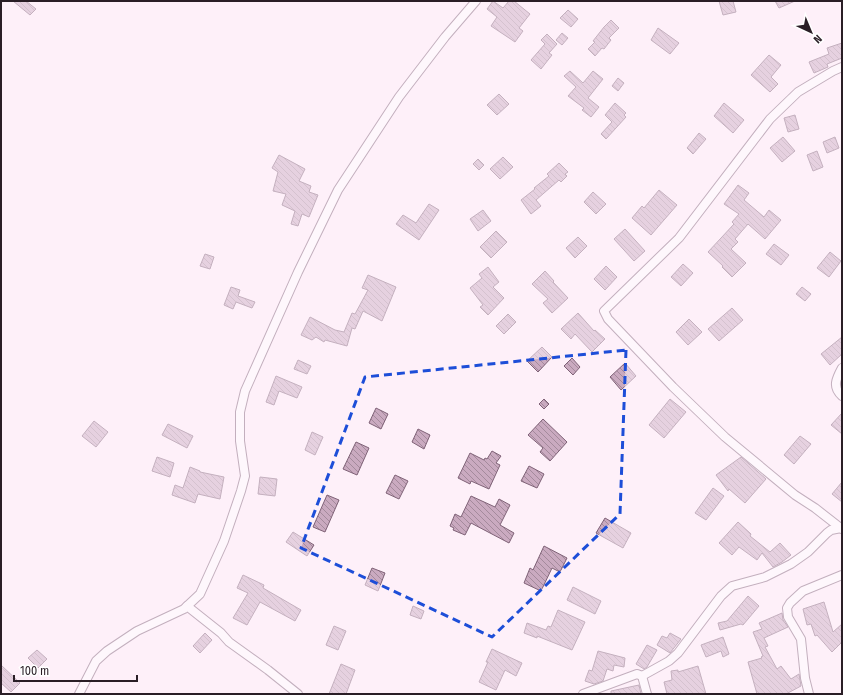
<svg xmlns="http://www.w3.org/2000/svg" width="843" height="695" font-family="'Fira Sans Condensed',sans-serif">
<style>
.building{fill:url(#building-back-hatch);stroke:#7f6277}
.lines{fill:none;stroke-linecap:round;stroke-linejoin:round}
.street-casing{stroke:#7d6075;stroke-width:10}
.street{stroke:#fff;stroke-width:8}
.marked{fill:none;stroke:#1d4ed8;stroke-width:3;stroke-dasharray:8 5;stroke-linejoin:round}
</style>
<defs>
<pattern id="building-back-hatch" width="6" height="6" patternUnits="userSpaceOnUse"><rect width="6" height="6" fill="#caaac0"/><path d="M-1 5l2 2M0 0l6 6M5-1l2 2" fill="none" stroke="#a48a9c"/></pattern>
</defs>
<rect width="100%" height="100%" fill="#fef0f9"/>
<!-- building -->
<g class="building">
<polygon points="13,1 26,1 36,9 30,15"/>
<polygon points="493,1 503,8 509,1 514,1 530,14 519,28 523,31 515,42 491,26 497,17 487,9"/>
<polygon points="719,1 733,1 736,12 723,15"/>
<polygon points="775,1 795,1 779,8"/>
<polygon points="568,10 578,19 571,27 560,18"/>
<polygon points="611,20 619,28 609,38 611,40 604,49 602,48 595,56 588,49 595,42 593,41 604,27"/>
<polygon points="658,28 679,43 670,54 651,40"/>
<polygon points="562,33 568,38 562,45 556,40"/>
<polygon points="547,34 557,44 549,53 552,55 541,69 531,60 545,44 541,40"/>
<polygon points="842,43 842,58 827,64 828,67 814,73 809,62 829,54 827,48"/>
<polygon points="769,55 781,65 771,77 778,84 770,92 751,75"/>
<polygon points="570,71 583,83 593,71 603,79 588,98 599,107 591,117 582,110 584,108 568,96 576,87 564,76"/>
<polygon points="618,78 624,83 618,91 612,86"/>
<polygon points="499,94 509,104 497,115 487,105"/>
<polygon points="615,103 626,113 624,115 626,117 606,139 601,134 612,122 605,115"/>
<polygon points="724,103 744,120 733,133 714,116"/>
<polygon points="795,115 799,129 788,132 784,118"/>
<polygon points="699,133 706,139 693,154 687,148"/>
<polygon points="783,137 795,151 782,162 770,148"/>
<polygon points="835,137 839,148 827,153 823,142"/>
<polygon points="817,151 823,167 813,171 807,155"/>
<polygon points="279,155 305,169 299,181 311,186 309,192 318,195 309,217 302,214 298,226 291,224 295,211 282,205 286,194 273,191 278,172 272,168"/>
<polygon points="503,157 513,167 500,179 490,169"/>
<polygon points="478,159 484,165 479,170 473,164"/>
<polygon points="559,163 568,172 565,174 567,176 561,182 559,180 536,200 541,206 531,214 521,200 535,189 534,188 549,176 547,174"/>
<polygon points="738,185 749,193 744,200 764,217 769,210 781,220 765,239 748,224 735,239 738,242 731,249 746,263 732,277 722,267 723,266 708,252 734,224 732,222 739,214 724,204"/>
<polygon points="659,190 677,205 651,235 632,218 642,206 644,208"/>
<polygon points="593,192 606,204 596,214 584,202"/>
<polygon points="429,204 439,210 419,240 396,224 403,215 416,223"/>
<polygon points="483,210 491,221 478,231 470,219"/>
<polygon points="625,229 645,251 634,261 614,239"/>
<polygon points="496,231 507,242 491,258 480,247"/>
<polygon points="578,237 587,246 575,258 566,248"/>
<polygon points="774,244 789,255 781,265 766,254"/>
<polygon points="830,252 841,261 829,277 817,268"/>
<polygon points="205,254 214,257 210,269 200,266"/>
<polygon points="683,264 693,273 681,286 671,277"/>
<polygon points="606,266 617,277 605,290 594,279"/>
<polygon points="488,267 499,282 493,287 504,298 488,315 480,307 483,305 470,288 482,278 479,274"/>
<polygon points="545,271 554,281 553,282 568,298 552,313 543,303 548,299 532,284"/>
<polygon points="368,275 396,287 382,321 363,311 355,329 352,328 347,346 325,340 324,342 316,337 312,340 301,335 310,317 335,330 344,332 352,313 355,314 368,290 362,288"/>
<polygon points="231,287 240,290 238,296 255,302 252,308 236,302 233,309 224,305"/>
<polygon points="802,287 811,294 805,301 796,294"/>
<polygon points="732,308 743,320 719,341 708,329"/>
<polygon points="578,313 594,331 595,330 605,339 592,352 575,334 571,339 561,329"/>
<polygon points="508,314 516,322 504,334 496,326"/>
<polygon points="689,319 702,332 688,345 676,332"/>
<polygon points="842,337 842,354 830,365 821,354"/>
<polygon points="542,347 552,357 538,372 527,361"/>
<polygon points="572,358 580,367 573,375 564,366"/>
<polygon points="298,360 311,366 307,374 294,369"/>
<polygon points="625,363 636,376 621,390 610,377"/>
<polygon points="276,376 302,387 297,398 279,391 274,405 266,402"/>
<polygon points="544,399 549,404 544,409 539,404"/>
<polygon points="670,399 686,412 664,438 649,425"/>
<polygon points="376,408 388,414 381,429 369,423"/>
<polygon points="842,413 842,434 831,425"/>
<polygon points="543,419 567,442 550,461 540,452 543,448 528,435"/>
<polygon points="94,421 108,432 96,447 82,436"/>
<polygon points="168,424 193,436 187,448 162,435"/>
<polygon points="418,429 430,435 424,449 412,442"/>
<polygon points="312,432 323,437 315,455 305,450"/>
<polygon points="800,436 811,444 794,464 784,455"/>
<polygon points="356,442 369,448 357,475 343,469"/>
<polygon points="492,451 501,456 496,463 500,465 489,489 471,481 470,484 458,478 470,453 484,460 485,458 487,459"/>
<polygon points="157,457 174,463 170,477 152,471"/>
<polygon points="741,457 766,479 745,503 729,489 728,491 716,475"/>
<polygon points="529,466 544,474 537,488 521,481"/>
<polygon points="190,467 200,471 200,472 224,477 220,499 198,494 195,503 172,495 175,485 183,488"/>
<polygon points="395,475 408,481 399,499 386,493"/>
<polygon points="260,477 277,479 275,496 258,494"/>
<polygon points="842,482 842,502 832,494"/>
<polygon points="713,488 724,496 706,520 695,513"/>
<polygon points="327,495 339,500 325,532 313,527"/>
<polygon points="471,496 495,507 499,499 510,505 500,525 514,533 509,543 471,523 465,535 453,530 454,528 450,526 455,514 461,517"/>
<polygon points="605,518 631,533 623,548 596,533"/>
<polygon points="738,522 751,534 750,536 770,552 780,543 791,555 782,562 773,567 762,553 757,560 739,547 732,555 719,543"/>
<polygon points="293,532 314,545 307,556 286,542"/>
<polygon points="544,546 567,558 560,572 552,568 541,591 524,583 530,568 533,570"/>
<polygon points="372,568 385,573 378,591 365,585"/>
<polygon points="243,575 264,585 263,588 301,610 295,621 260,602 247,625 233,618 248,593 237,588"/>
<polygon points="573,587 601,601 595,614 567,600"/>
<polygon points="748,596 759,606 743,625 741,624 720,630 718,623 727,621"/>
<polygon points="824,602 833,632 842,624 842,642 832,652 817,635 815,636 811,624 807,625 803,609"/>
<polygon points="413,606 424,611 421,619 410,615"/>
<polygon points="558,610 585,622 572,650 537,636 537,638 524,633 527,623 546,630 548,626 551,627"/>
<polygon points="782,613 783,620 788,627 764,638 768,646 765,647 777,669 781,666 791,679 799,674 801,686 786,694 757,694 748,662 762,658 761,657 763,656 753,632 762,629 759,623"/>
<polygon points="334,626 346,631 338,650 326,645"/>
<polygon points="205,633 212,640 200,653 193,646"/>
<polygon points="670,633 681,639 670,653 657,645 662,636 667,638"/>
<polygon points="723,637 729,654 723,657 721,651 706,657 701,645"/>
<polygon points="647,645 657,650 647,667 644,669 636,664"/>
<polygon points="492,649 522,663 516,676 505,670 496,690 479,682 488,662 486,662"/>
<polygon points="37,650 47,659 38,668 28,658"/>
<polygon points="598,651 625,658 624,667 614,665 613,671 607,669 603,681 594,684 585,681 589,670 592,671"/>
<polygon points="341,664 355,670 346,694 329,694"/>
<polygon points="1,665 20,683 11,692 1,683"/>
<polygon points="698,666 706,694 667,694 664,682 672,680 671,671 678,670 678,672"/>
<polygon points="639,685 641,694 611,694 611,691"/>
</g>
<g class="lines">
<!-- street casing -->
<g class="street-casing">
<g id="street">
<polyline points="842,67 833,71 798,92 770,119 679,238 604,311 608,319 673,387 725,437 795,495 815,508 842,529"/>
<path d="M842 368C836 379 832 387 842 396"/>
<polyline points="187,606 221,633 229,642 268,670 298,694"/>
<polyline points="642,676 669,661 678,653 721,596 732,586 765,577 791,564 808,552 827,533 831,530 841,528"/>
<polyline points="79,694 96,661 107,651 137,631 184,609 200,594 224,541 241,491 245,476 240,441 240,412 245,391 298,272 338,190 399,97 445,37 476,1"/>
<polyline points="583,694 637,674 642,676 647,694"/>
<polyline points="809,694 805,678 801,639 788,617 787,608 790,603 803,591 842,575"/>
</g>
</g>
<!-- street -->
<use href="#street" class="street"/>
</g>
<!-- marked area -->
<path d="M0 0H843V695H0ZM626 350 620 514 492 637 301 548 365 377Z" fill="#fef0f9" fill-opacity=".55" fill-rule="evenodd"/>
<path class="marked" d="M626 350 620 514 492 637 301 548 365 377Z"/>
<!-- border -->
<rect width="843" height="695" fill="none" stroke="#2a1e26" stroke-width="4"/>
<!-- north arrow -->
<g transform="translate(811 32) rotate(136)" stroke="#ffffff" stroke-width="3" paint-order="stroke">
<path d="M0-3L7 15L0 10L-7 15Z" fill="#2a1e26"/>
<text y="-6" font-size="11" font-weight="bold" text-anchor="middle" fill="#2a1e26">N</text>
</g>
<!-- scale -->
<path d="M14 675v6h123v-6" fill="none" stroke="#2a1e26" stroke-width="2"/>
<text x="20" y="675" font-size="12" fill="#2a1e26" stroke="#ffffff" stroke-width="3" paint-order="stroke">100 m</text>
</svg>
